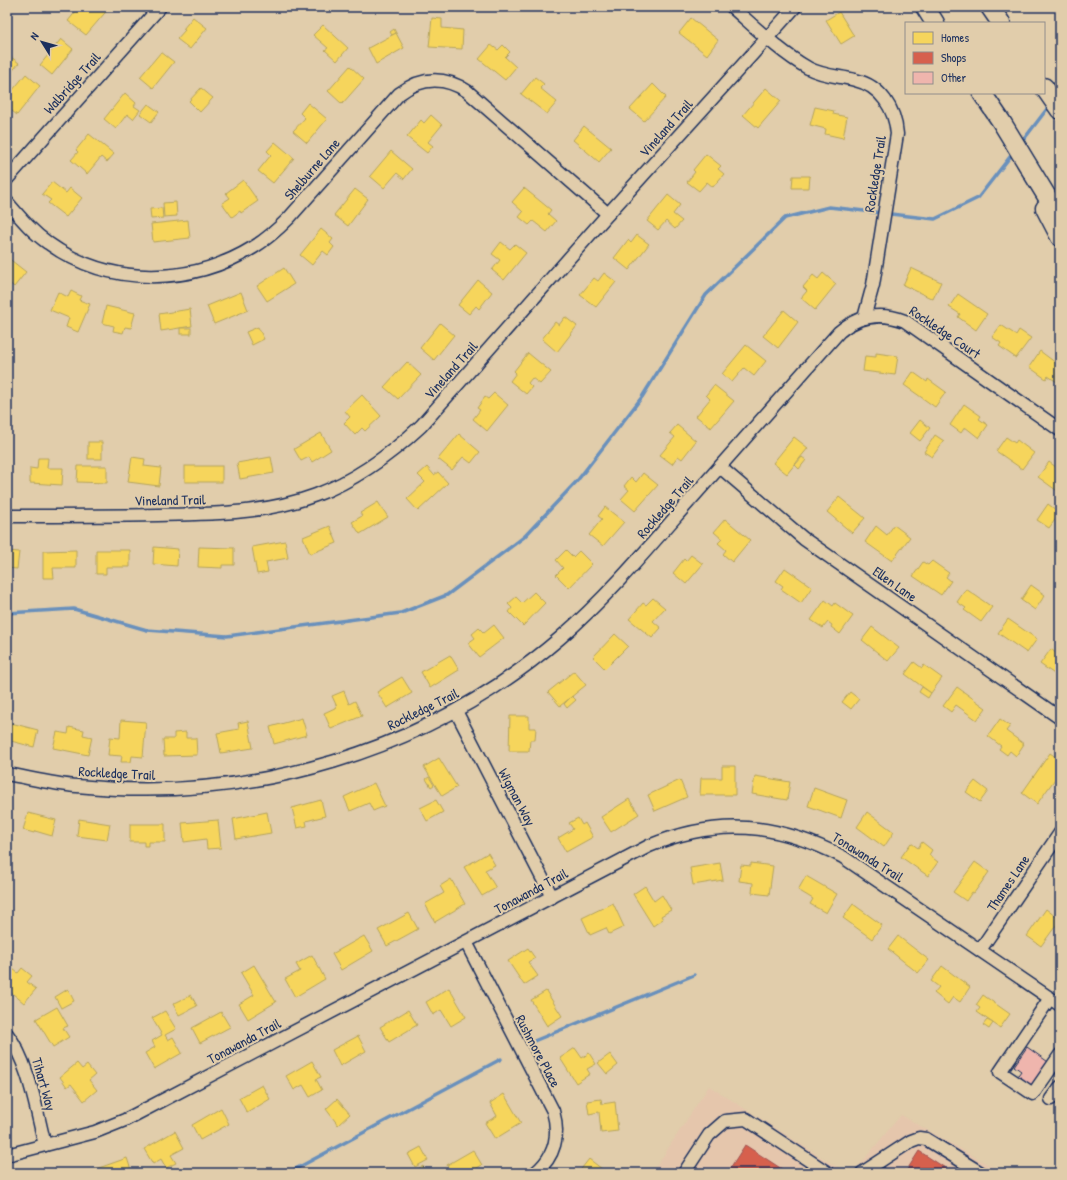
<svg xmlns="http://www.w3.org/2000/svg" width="1067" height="1180" font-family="'Patrick Hand',sans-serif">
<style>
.built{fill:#e5c6ac}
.homes{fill:#f6d55c;stroke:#b4a35d}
.shops{fill:#d6604d;stroke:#9e5152}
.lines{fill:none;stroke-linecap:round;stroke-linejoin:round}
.stream{stroke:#6990bc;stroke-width:3.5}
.building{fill:#efb5ad;stroke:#1b2f5e}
.minor-casing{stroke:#1b2f5e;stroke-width:15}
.highway-casing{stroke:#1b2f5e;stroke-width:21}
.minor{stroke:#e1cdab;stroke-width:12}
.highway{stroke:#e1cdab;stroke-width:18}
.labels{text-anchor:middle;stroke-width:4;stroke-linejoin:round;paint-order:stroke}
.street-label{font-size:14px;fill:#1b2f5e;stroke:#e1cdab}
</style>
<rect width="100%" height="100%" fill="#e1cdab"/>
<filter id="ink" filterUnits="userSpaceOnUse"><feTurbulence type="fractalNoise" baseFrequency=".025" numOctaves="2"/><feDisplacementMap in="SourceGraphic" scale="8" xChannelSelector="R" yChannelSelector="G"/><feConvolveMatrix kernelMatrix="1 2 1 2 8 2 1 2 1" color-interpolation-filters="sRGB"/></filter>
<g filter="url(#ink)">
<!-- built -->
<g class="built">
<polygon points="709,1086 846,1173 652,1173"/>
<polygon points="901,1115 1003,1173 853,1173"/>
</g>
<!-- homes -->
<g class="homes">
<polygon points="73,7 110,7 86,35 68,21 77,10"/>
<polygon points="839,12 854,36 841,44 826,20"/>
<polygon points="193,17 207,28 190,49 177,39 185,30 183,29"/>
<polygon points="432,18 442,19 442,28 463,30 462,49 429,47"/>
<polygon points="691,18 718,40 707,55 679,33"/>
<polygon points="323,25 348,48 337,61 325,50 328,48 313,35"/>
<polygon points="394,29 396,33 392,35 390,32"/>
<polygon points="396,33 404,48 376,64 368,48"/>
<polygon points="61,39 73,49 52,75 40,65"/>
<polygon points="491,45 498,50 503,45 510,52 505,57 516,67 505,80 479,59"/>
<polygon points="161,52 174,62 153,88 140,77"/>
<polygon points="7,54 19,63 9,75 7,74"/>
<polygon points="350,66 364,79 342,104 328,91"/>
<polygon points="26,74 40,86 17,115 7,107 7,97"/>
<polygon points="535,77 544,84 540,88 557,102 547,114 521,94"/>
<polygon points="653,84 666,97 644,121 630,109"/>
<polygon points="201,88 213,98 200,112 189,101"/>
<polygon points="766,88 781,101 758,128 743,115"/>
<polygon points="125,93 136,103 134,106 140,110 133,119 127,114 116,129 104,119"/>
<polygon points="308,103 327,119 307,143 293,131 305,118 300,113"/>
<polygon points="148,104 159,112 151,122 140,114"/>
<polygon points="815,107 834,111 833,114 847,117 843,138 825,134 826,129 810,125"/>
<polygon points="431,115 442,125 428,142 433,146 427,153 407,137 421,120 424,123"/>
<polygon points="584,126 611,148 599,162 573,140"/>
<polygon points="89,134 114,154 107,162 101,157 87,174 71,160 78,152 76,150"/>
<polygon points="275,142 294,158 273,183 258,171 271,155 267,151"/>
<polygon points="391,151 412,169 404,179 397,173 384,188 370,176"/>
<polygon points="706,154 721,166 718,169 724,174 713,187 707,182 699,191 687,182 695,172 693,170"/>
<polygon points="793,176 810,176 809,188 792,188"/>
<polygon points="243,180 258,201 241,213 240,211 232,217 222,203 230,198 226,193"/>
<polygon points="52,182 66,193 70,188 82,198 66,217 48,203 51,200 42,194"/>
<polygon points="524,188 551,210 548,214 556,221 547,232 533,221 529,225 519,217 523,212 512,202"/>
<polygon points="355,189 368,199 348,226 334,215"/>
<polygon points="668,195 680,205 673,214 682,221 675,229 666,221 658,230 647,221"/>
<polygon points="176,202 177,216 164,217 163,203"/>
<polygon points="162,208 163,218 151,219 150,209"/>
<polygon points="188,220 190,238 153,242 151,224"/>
<polygon points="321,229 333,239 330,243 334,247 328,255 323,251 312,265 300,255"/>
<polygon points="637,235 649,244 629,270 614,258 628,240 631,243"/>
<polygon points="501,242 510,249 515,244 526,253 504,280 492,270 500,260 492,254"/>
<polygon points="7,257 26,272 14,287 7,281"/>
<polygon points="284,268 294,284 267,301 257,286"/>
<polygon points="911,268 941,282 933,299 903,285"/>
<polygon points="604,273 616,282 596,307 580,295 594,278 598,281"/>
<polygon points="823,273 836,284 815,310 801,298 807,291 803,287 813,275 818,279"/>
<polygon points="478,280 492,292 479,309 476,306 469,314 458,305"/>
<polygon points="71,291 81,296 79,300 90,304 78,332 66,327 69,318 50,310 58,292 68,297"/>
<polygon points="241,292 248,310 214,324 207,306"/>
<polygon points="958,294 987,314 976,330 958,317 960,314 949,307"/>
<polygon points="106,306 135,313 131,328 125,327 123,333 113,331 114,326 102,323"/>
<polygon points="190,309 192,326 161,331 159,314"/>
<polygon points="784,310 798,322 778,348 763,336"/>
<polygon points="565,317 577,326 557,352 542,339 555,322 559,325"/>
<polygon points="440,323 454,335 434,360 420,348"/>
<polygon points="1001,325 1016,335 1019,330 1031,338 1016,358 999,346 1001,343 992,337"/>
<polygon points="258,327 264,339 252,345 246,332"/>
<rect x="180" y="328" width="11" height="6"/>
<polygon points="746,345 766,361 754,376 744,368 732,382 722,374"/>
<polygon points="1040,351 1060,366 1060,378 1057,382 1048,376 1046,379 1029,367"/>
<polygon points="528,353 551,372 540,384 532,378 528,383 532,387 526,394 510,381 516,373 514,371"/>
<polygon points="876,353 898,356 895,375 863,371 865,356 876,357"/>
<polygon points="407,362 421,375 398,399 384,387"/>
<polygon points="913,372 927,382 928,379 946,392 935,407 904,385"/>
<polygon points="714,385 734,401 711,428 696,416 710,399 706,395"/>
<polygon points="494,393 508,405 487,431 473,419 480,410 477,408 485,397 488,399"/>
<polygon points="362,395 381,416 365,431 362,428 355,435 344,423 350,417 345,411"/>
<polygon points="964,404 981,416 979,419 988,425 979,438 965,427 961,433 950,425"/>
<polygon points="920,420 930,428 920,441 910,433"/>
<polygon points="677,425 696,441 682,459 678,456 672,464 660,455 675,437 670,433"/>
<polygon points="321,433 331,450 312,462 309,457 301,461 294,449"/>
<polygon points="459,434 480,452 471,463 463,457 452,470 438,459"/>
<polygon points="935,435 944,441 932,457 924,452"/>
<polygon points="794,437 808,448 787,474 773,463"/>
<polygon points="1006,437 1015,443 1017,440 1034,453 1022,469 996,451"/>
<rect x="88" y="442" width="14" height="17"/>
<polygon points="132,457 145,459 144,466 161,468 159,486 128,482"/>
<polygon points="271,457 274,473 240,479 237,463"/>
<polygon points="802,457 806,460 799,469 795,465"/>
<polygon points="38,458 48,458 47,468 63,468 62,485 30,483 30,468 37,469"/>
<polygon points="1049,462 1060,470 1060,493 1038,477"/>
<polygon points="7,466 9,466 8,483 7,483"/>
<polygon points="78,466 107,466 107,483 77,482"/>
<rect x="185" y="466" width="37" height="16"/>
<polygon points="427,467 434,475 438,472 448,483 418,511 407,499 425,482 418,475"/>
<polygon points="643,473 658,485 635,511 621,499 629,490 624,486 631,477 636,482"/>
<polygon points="839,497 865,518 852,533 827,512"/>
<polygon points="378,502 388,517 360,534 352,522 362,516 360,513"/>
<polygon points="1048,504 1060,513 1049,528 1037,520"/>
<polygon points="605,507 624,522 603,546 589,535 602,519 598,516"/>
<polygon points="725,519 750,540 732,562 723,554 726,550 718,543 722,539 714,532"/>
<polygon points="894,525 910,537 892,561 865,542 876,526 887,535"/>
<polygon points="330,526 337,543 310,554 303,537"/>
<polygon points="285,541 288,558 266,562 268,572 257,574 252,547"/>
<polygon points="154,547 178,549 177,566 153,564"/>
<polygon points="199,547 234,548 234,565 222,565 222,568 198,567"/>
<polygon points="76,550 76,568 53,568 54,578 43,578 43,551"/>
<polygon points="96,550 130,550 130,567 106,567 106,574 96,574"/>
<polygon points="566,550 573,557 579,551 592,564 569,588 556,575 563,568 556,560"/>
<polygon points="7,551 19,552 17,569 7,568"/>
<polygon points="691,555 703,564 686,584 673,573 684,559 686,561"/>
<polygon points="932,561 949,573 946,577 951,581 941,595 913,576 923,562 928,565"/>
<polygon points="785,568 812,587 801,603 781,589 783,586 776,581"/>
<polygon points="1031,585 1045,595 1035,610 1021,600"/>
<polygon points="966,589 992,607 981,622 964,610 966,608 957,602"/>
<polygon points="534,592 545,603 523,626 509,612 512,608 508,604 516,597 522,603"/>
<polygon points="653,598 665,608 653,621 661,628 652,638 629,619 643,603 646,605"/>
<polygon points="825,600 833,606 835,603 853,616 840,634 831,627 832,625 828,622 823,628 811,620"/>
<polygon points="1008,619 1037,639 1027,653 998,633"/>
<polygon points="494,625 504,638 479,657 468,643 475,638 472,634 479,628 484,633"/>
<polygon points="872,627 899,648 888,661 862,640"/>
<polygon points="615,634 628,646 605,669 593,657"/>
<polygon points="1051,649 1058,655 1060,652 1060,678 1040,664"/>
<polygon points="450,655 459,670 430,688 421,672"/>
<polygon points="914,662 922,668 924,665 942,678 931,693 905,674"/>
<polygon points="574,671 586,685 560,706 548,692"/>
<polygon points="402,677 412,693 387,708 377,692"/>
<polygon points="922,687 931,693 928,698 919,692"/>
<polygon points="957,687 986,708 977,720 956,705 951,712 943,706"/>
<polygon points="344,691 349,704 355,701 362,716 331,729 324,713 337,707 332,696"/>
<polygon points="850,692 859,699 851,709 842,702"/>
<polygon points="572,696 576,700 567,708 564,704"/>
<polygon points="510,716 529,716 529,728 536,728 535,740 530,740 529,751 509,751"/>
<polygon points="302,718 307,735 274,744 270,727"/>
<polygon points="1000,719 1010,726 1006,731 1024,744 1016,756 1010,751 1007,755 999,749 1001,746 988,736"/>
<polygon points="121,720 146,722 143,757 132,756 131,762 121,762 122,756 108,755 110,737 120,738"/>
<polygon points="248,721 253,748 221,753 217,733 239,729 238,723"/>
<polygon points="7,722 38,730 34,747 7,740"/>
<polygon points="69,727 84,730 83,735 92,737 88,755 53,748 57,732 68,734"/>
<polygon points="186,732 186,738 196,738 197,755 164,756 163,739 174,739 174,733"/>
<polygon points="1050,753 1060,760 1060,766 1057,770 1060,772 1037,804 1022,793"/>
<polygon points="439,758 457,787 442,796 424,767"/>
<polygon points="722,766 735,766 735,795 700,795 701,778 722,778"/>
<polygon points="755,776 790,782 787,800 752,794"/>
<polygon points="429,777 434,785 431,787 426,779"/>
<polygon points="680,780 687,797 655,811 648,795"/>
<polygon points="975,781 988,791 980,802 966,792"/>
<polygon points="374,783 385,806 373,811 369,803 350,811 344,797"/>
<polygon points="814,788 847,800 841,818 808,806"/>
<polygon points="629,799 639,814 611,832 601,817"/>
<polygon points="321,800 325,816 306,821 307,826 297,828 292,808"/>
<polygon points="436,800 443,812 427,821 420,808"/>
<polygon points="267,812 271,833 236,839 233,819"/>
<polygon points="867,812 894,832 884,847 857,827"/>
<polygon points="28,813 56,820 52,836 35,831 34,833 23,830"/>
<polygon points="578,818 582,825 585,823 593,837 566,852 558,838 573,829 569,823"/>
<polygon points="79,819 110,824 107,840 77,836"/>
<polygon points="218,820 221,848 207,849 206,839 184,842 182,823"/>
<polygon points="130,824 165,824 165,842 148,842 148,846 144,846 144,842 130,842"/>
<polygon points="922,842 932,850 929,855 938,862 928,876 901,857 911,843 918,848"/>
<polygon points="488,853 495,865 485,870 496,888 482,896 464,867"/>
<polygon points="975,862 989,872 974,893 972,892 966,901 953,892"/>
<polygon points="720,863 723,880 693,885 690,868"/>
<polygon points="751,863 773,866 769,895 752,893 753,883 739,881 741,865 751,866"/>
<polygon points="806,876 837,894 826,913 810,904 813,899 798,890"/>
<polygon points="451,879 465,904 435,922 425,904 444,893 440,886"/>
<polygon points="645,886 654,901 662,895 671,910 661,916 663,919 653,926 633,894"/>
<polygon points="613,903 624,927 609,934 606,928 590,935 582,918"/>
<polygon points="853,904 882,925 872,939 843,918"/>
<polygon points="1046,909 1060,920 1041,946 1027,936"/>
<polygon points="409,913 418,929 387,946 378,930"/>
<polygon points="364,936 373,951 341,970 332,954"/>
<polygon points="898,936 929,960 918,973 888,949"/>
<polygon points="528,948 535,958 528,962 538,976 524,985 508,961"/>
<polygon points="312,955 325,979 295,997 285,979 300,971 296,964"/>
<polygon points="254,965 276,1002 248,1019 239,1004 254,995 241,973"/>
<polygon points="9,966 18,973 22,968 32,976 27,982 36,989 24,1003 7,989 7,969"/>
<polygon points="942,966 970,987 960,1002 953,997 948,1004 934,993 939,987 931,981"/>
<polygon points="449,988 466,1017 451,1026 441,1010 433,1015 426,1002"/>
<polygon points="68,989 74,1001 61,1008 55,997"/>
<polygon points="546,991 562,1016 547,1026 531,1000"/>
<polygon points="191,995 197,1006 179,1015 173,1004"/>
<polygon points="983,995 1010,1014 1000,1028 977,1012 980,1008 976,1005"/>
<polygon points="57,1007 68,1026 63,1028 69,1037 53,1047 36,1019"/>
<polygon points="408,1010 417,1025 389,1042 380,1027"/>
<polygon points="165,1011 176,1029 165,1035 168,1040 173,1037 182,1053 154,1069 145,1053 155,1047 152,1041 162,1035 152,1018"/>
<polygon points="221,1012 230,1027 200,1043 192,1028"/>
<polygon points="987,1020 993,1023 989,1029 983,1025"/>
<polygon points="358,1036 366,1051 340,1066 332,1050"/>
<polygon points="575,1048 582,1058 589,1053 596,1064 587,1069 590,1074 576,1083 560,1058"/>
<polygon points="610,1054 618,1065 607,1074 598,1063"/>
<polygon points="312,1061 321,1077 316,1079 322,1090 310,1097 303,1085 294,1090 286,1076"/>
<polygon points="77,1063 82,1069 87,1065 95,1075 89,1080 97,1090 84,1101 71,1084 67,1087 60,1077"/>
<polygon points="262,1085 270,1099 247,1113 239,1098"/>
<polygon points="504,1094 521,1123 495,1139 485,1123 497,1116 490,1103"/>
<polygon points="337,1099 350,1114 338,1125 326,1109"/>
<polygon points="601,1099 602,1104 615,1102 618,1131 601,1133 599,1112 589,1114 587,1101"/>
<polygon points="221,1108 229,1124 200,1140 192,1125"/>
<polygon points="175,1131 184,1148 171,1155 176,1163 166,1168 161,1159 153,1164 144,1149"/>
<polygon points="421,1147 428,1160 415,1167 408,1154"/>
<polygon points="473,1150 482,1165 469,1173 451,1173 447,1165"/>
<polygon points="127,1158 132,1173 97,1173 96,1169"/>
<polygon points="589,1159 602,1169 599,1173 578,1173"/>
<polygon points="423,1166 426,1173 413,1173 412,1172"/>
</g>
<!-- shops -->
<g class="shops">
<polygon points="745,1145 788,1173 727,1173"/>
<polygon points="919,1151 953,1173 905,1173"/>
</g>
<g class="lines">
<!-- stream -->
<g class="stream">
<polyline points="1021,143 1050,105"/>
<polyline points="7,613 74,609 147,630 227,636 401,613 447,595 524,537 577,481 642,397 706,295 785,218 829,207 935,219 978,198 1013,153"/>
<polyline points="534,1041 694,975"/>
<polyline points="288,1173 501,1059"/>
</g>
</g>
<!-- building -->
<polygon class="building" points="1027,1047 1051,1064 1033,1090 1016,1078 1021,1071 1014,1066"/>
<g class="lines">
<!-- minor casing -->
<g class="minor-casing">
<g id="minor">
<path d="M732 7C756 28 780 52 808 68 823 76 839 76 855 80 881 86 895 109 897 134L873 285 864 318"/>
<polyline points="7,179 160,7"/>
<path d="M7 202C20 217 32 232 48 243 109 287 191 286 254 247 267 239 278 229 289 218L399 94C421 77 444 76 467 91L608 214"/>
<polyline points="720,467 804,539 1060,718"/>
<path d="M7 516C57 516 108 516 158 515 212 514 265 514 316 495 356 480 390 455 421 426L608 214 795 7"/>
<polyline points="456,711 552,897"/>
<path d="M7 774C30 778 53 784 77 786 250 804 428 752 560 638 606 598 645 552 685 506 736 448 788 390 839 332 859 315 881 312 905 321L1060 430"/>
<path d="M466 942 553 1111C560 1135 555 1157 535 1173"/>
<polyline points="980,950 1060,833"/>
<polyline points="1050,998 1000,1072 1033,1094 1060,1055"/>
<path d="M7 1034C29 1062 36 1110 45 1145"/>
<polyline points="1051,1099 1060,1087"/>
<path d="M7 1155 95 1132 125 1120 649 846C718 817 777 823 843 857L1060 1005"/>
<polyline points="684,1173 709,1135 725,1121 746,1119 828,1173"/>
<polyline points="862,1173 911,1141 919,1138 926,1139 981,1173"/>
</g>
</g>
<!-- highway casing -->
<g class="highway-casing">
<g id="highway">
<polyline points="925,7 935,23"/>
<polyline points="990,7 1001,23"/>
<polyline points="1044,87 1060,110"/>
<polyline points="982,93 1001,121 1060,218"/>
<polyline points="1045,208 1060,237"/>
</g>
</g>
<!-- minor -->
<use href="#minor" class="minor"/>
<!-- highway -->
<use href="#highway" class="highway"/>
</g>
</g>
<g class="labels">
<!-- street labels -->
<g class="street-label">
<text transform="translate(72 83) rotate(-48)" y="5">Walbridge Trail</text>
<text transform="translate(666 128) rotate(-48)" y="5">Vineland Trail</text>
<text transform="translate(312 169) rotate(-49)" y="5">Shelburne Lane</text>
<text transform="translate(875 174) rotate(-81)" y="5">Rockledge Trail</text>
<text transform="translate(945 332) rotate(34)" y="5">Rockledge Court</text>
<text transform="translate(451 370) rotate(-48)" y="5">Vineland Trail</text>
<text transform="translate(170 500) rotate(-1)" y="5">Vineland Trail</text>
<text transform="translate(665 507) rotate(-49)" y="5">Rockledge Trail</text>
<text transform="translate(895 584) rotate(35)" y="5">Ellen Lane</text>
<text transform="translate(423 709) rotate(-26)" y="5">Rockledge Trail</text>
<text transform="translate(117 773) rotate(3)" y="5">Rockledge Trail</text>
<text transform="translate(517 797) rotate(62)" y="5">Wigman Way</text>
<text transform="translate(868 857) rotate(32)" y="5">Tonawanda Trail</text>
<text transform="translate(1008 883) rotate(-56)" y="5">Thames Lane</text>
<text transform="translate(531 891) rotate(-28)" y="5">Tonawanda Trail</text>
<text transform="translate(244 1041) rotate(-28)" y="5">Tonawanda Trail</text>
<text transform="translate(538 1051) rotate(62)" y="5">Rushmore Place</text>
<text transform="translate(44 1084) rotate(74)" y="5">Tihart Way</text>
</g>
</g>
<!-- margin -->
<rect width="1067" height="1180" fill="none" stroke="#e1cdab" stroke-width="24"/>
<rect x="12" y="12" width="1043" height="1156" fill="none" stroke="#1b2f5e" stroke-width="1.5" filter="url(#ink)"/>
<!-- legend -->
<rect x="905" y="22" width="140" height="72" fill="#e1cdab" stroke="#928e8c"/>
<rect x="913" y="32" width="20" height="12" fill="#f6d55c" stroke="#928e8c"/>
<text x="941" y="42" font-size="12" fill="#1b2f5e">Homes</text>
<rect x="913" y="52" width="20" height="12" fill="#d6604d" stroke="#928e8c"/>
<text x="941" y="62" font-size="12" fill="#1b2f5e">Shops</text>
<rect x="913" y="72" width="20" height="12" fill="#efb5ad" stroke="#928e8c"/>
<text x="941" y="82" font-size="12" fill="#1b2f5e">Other</text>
<!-- north arrow -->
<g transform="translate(42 42) rotate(307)" stroke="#e1cdab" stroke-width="3" paint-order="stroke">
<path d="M0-3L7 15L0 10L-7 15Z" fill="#1b2f5e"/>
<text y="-6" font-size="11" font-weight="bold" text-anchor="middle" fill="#1b2f5e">N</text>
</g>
</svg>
